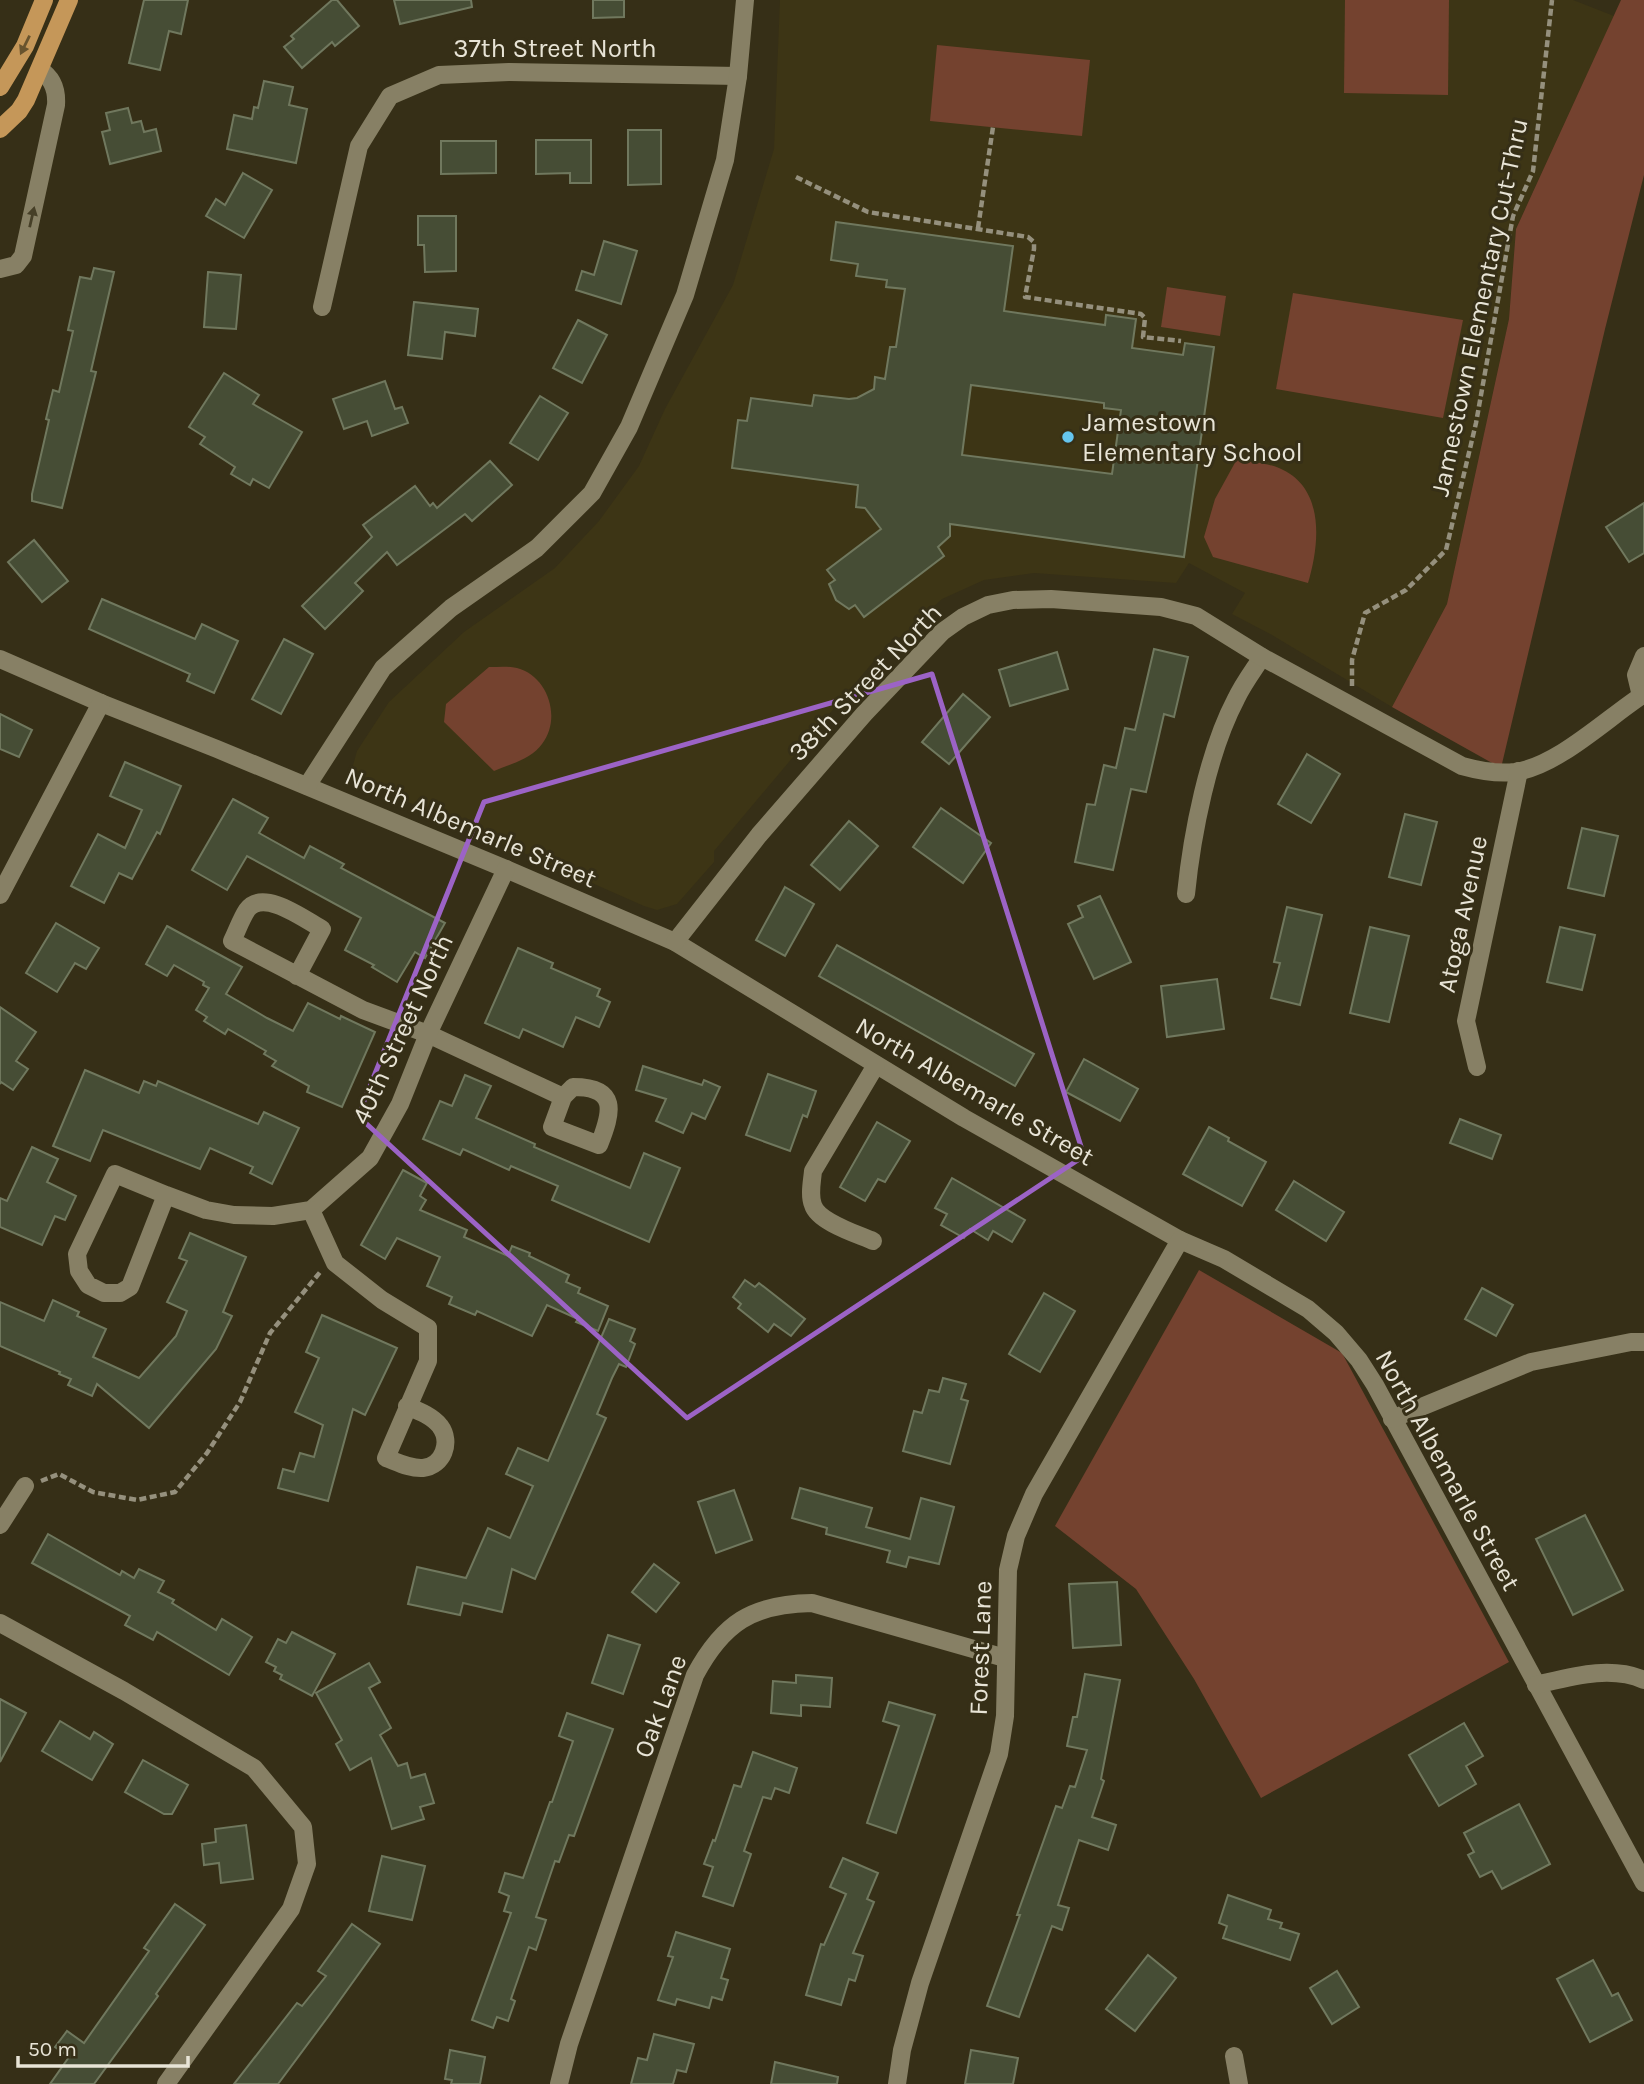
<svg xmlns="http://www.w3.org/2000/svg" width="1644" height="2084" font-family="Karla,sans-serif">
<style>
.built{fill:#3d3515}
.green{fill:#74422f}
.building{fill:#464d35;stroke:#70785e;stroke-width:2;fill-rule:evenodd}
.lines{fill:none;stroke-linecap:round;stroke-linejoin:round}
.path{stroke:#95907d;stroke-width:4.5;stroke-dasharray:7 3.5;stroke-linecap:butt}
.minor{stroke:#878065;stroke-width:18}
.major{stroke:#c59759;stroke-width:18}
.oneway{fill:#68532e}
.oneway2{fill:#463f27}
.marked{fill:none;stroke:#9c63c6;stroke-width:5;stroke-linejoin:round}
.poi-dot{fill:#65c5ee;stroke:#362f17;stroke-width:2.5}
.labels{text-anchor:middle;stroke-width:6;stroke-linejoin:round;paint-order:stroke}
.street-label{font-size:26px;fill:#e8e4d6;stroke:#362f17}
.poi-label{font-size:26px;fill:#e8e4d6;stroke:#362f17;text-anchor:start}
</style>
<rect width="100%" height="100%" fill="#362f17"/>
<!-- built -->
<polygon class="built" points="780,0 1573,0 1614,16 1516,229 1509,319 1447,604 1392,707 1272,635 1232,614 1245,593 1189,563 1176,583 1034,573 984,580 942,599 902,636 889,643 714,851 714,862 677,904 657,910 644,906 374,787 352,769 357,751 389,702 464,632 555,568 599,521 639,466 665,409 733,285 774,149"/>
<!-- green -->
<g class="green">
<polygon points="1345,0 1449,0 1448,95 1344,93"/>
<polygon points="1621,0 1644,0 1644,175 1605,329 1501,768 1392,707 1447,604 1509,319 1516,229"/>
<polygon points="937,45 1090,60 1082,136 930,121"/>
<polygon points="1167,287 1226,296 1220,336 1161,327"/>
<polygon points="1293,293 1463,320 1443,418 1276,389"/>
<path d="M1237 459C1250 462 1267 463 1279 468 1325 487 1320 543 1308 583L1213 557 1204 537 1215 499Z"/>
<path d="M489 667C498 667 509 666 517 668 548 676 562 718 542 744 531 759 511 764 494 771L444 722 446 704Z"/>
<polygon points="1199,1270 1342,1353 1509,1662 1261,1798 1194,1679 1136,1589 1055,1526"/>
</g>
<!-- building -->
<g class="building">
<polygon points="144,0 188,0 181,34 169,31 160,70 129,63"/>
<polygon points="332,0 337,0 359,26 335,46 332,42 302,68 284,47 294,39 291,36"/>
<polygon points="394,0 471,0 472,7 400,24"/>
<polygon points="593,0 624,0 624,17 593,18"/>
<polygon points="264,81 293,87 289,105 307,109 296,163 227,149 234,115 252,119 254,107 258,108"/>
<polygon points="128,108 132,123 141,121 144,132 156,129 161,151 110,164 102,132 110,130 106,113"/>
<polygon points="628,130 661,130 661,184 628,185"/>
<polygon points="536,140 591,140 591,183 570,183 570,173 536,174"/>
<polygon points="441,141 496,141 496,173 441,174"/>
<polygon points="243,173 272,190 244,238 206,216 216,199 225,205"/>
<polygon points="418,216 456,216 456,271 425,272 424,245 418,245"/>
<path d="M836 222 1013 246 1004 311 1105 325 1106 315 1136 319 1132 348 1183 355 1185 343 1214 347 1184 557 950 524V536L938 547 944 556 864 617 855 605 849 609 836 600 829 584 835 580 827 570 881 529 865 508 856 507 858 485 732 468 738 420 747 421 751 398 812 406 814 395 849 399 857 398 874 389 875 377 885 379 890 347H896L905 289 886 287 887 280 856 276 858 264 831 260ZM971 385 1104 403V408L1121 410 1112 474 962 455Z"/>
<polygon points="604,241 637,251 621,304 576,290 582,271 594,275"/>
<polygon points="94,268 114,272 91,371 96,372 62,508 32,501 32,494 49,420 46,419 53,390 59,392 73,331 68,330 80,277 91,279"/>
<polygon points="208,272 241,275 236,329 204,327"/>
<polygon points="414,302 478,309 475,336 445,332 442,359 408,355"/>
<polygon points="578,320 607,335 582,383 553,368"/>
<polygon points="224,373 259,395 253,404 302,432 269,488 253,479 250,485 231,474 235,467 200,444 205,437 189,427"/>
<polygon points="385,381 395,409 402,407 408,423 372,436 367,421 344,429 333,399"/>
<polygon points="540,396 568,413 538,460 510,443"/>
<polygon points="490,461 512,485 472,521 465,514 397,565 387,552 355,583 363,591 325,629 302,606 372,537 363,525 415,486 430,506 433,503 437,508"/>
<polygon points="1644,503 1644,553 1629,562 1606,527"/>
<polygon points="34,540 68,581 42,602 8,562"/>
<polygon points="102,599 195,639 202,624 238,641 214,693 187,681 190,674 89,629"/>
<polygon points="284,639 313,654 281,714 252,699"/>
<polygon points="1154,649 1188,657 1174,717 1164,714 1146,792 1131,789 1113,870 1075,862 1087,804 1095,805 1104,765 1116,768 1125,728 1135,730"/>
<polygon points="1057,652 1068,689 1010,706 999,670"/>
<polygon points="963,694 990,717 949,764 922,742"/>
<polygon points="0,714 32,730 19,757 0,749"/>
<polygon points="1307,754 1340,774 1311,823 1278,804"/>
<polygon points="125,762 181,786 160,834 157,832 132,879 119,873 104,903 71,886 98,834 125,848 142,810 110,796"/>
<polygon points="233,799 268,818 259,833 304,858 310,846 344,864 341,868 445,923 425,958 415,952 397,982 372,967 374,965 345,950 361,918 247,856 227,890 192,870"/>
<polygon points="941,808 991,843 963,883 913,847"/>
<polygon points="1405,814 1437,822 1421,885 1389,877"/>
<polygon points="849,821 878,846 840,890 811,865"/>
<polygon points="1582,828 1618,836 1604,896 1568,888"/>
<polygon points="785,887 814,904 785,956 756,940"/>
<polygon points="1100,896 1131,962 1094,979 1068,924 1083,917 1078,906"/>
<polygon points="1287,907 1322,915 1300,1005 1271,998 1280,963 1274,962"/>
<polygon points="56,923 99,948 86,969 75,963 57,992 26,973"/>
<polygon points="167,926 242,967 226,994 267,1018 293,1031 308,1003 340,1019 341,1016 375,1032 342,1107 307,1092 309,1086 272,1066 276,1061 264,1054 266,1051 228,1029 225,1034 204,1021 207,1017 196,1010 209,988 203,985 204,982 174,965 167,976 146,964"/>
<polygon points="1370,927 1409,936 1389,1022 1350,1013"/>
<polygon points="1560,927 1595,935 1582,990 1547,982"/>
<polygon points="837,945 1034,1054 1015,1086 819,976"/>
<polygon points="518,948 553,963 551,968 600,989 597,996 610,1002 599,1027 576,1017 563,1047 523,1029 519,1038 485,1023"/>
<polygon points="1217,979 1224,1029 1167,1037 1161,986"/>
<polygon points="0,1007 36,1032 16,1061 28,1069 13,1090 1,1082 0,1084"/>
<polygon points="1084,1059 1138,1089 1120,1121 1066,1092"/>
<polygon points="643,1066 702,1085 704,1080 720,1087 705,1119 692,1113 683,1133 656,1121 666,1099 636,1090"/>
<polygon points="85,1070 139,1093 144,1081 156,1086 158,1081 258,1124 264,1112 299,1128 272,1184 250,1173 253,1167 210,1148 200,1169 103,1130 90,1161 53,1146"/>
<polygon points="768,1074 816,1091 807,1117 803,1115 790,1151 746,1135"/>
<polygon points="465,1075 491,1086 476,1118 535,1144 534,1147 630,1188 644,1153 680,1168 649,1242 552,1200 558,1186 511,1166 509,1170 463,1149 460,1155 423,1139 440,1101 452,1106"/>
<polygon points="1460,1119 1501,1135 1492,1159 1450,1143"/>
<polygon points="877,1122 910,1141 885,1182 878,1179 865,1201 840,1187"/>
<polygon points="1209,1127 1229,1138 1228,1141 1266,1162 1242,1206 1183,1174"/>
<polygon points="32,1147 58,1159 47,1182 76,1196 65,1220 55,1216 42,1245 0,1227 0,1198 7,1201"/>
<polygon points="403,1170 427,1183 420,1196 426,1200 420,1210 467,1230 464,1237 508,1256 512,1246 530,1253 529,1256 569,1275 566,1282 580,1288 578,1293 608,1306 598,1331 576,1322 578,1319 547,1305 532,1336 477,1311 475,1315 449,1304 452,1297 427,1286 440,1257 397,1238 385,1259 361,1245"/>
<polygon points="952,1178 1025,1220 1012,1242 993,1231 988,1240 970,1229 964,1238 941,1225 947,1214 935,1208"/>
<polygon points="1294,1181 1344,1212 1326,1241 1276,1210"/>
<polygon points="190,1233 246,1257 223,1312 232,1316 216,1349 149,1428 97,1384 92,1396 68,1385 71,1379 59,1374 60,1372 0,1346 0,1302 44,1321 53,1300 79,1312 77,1316 106,1329 93,1357 139,1378 176,1336 187,1311 167,1302 187,1261 179,1258"/>
<polygon points="745,1280 755,1287 759,1283 805,1319 791,1336 774,1324 768,1332 738,1308 741,1304 733,1297"/>
<polygon points="1482,1288 1513,1305 1496,1336 1465,1319"/>
<polygon points="1044,1293 1075,1311 1040,1372 1009,1354"/>
<polygon points="322,1315 397,1348 365,1415 353,1409 328,1501 278,1488 283,1469 294,1472 300,1453 314,1457 323,1425 295,1412 319,1358 306,1352"/>
<polygon points="609,1319 635,1329 630,1341 635,1344 626,1367 619,1364 612,1378 597,1414 606,1418 535,1579 512,1569 502,1612 463,1603 460,1615 408,1604 417,1567 466,1578 488,1528 510,1538 533,1486 506,1474 518,1448 548,1461"/>
<polygon points="943,1378 966,1384 961,1399 968,1401 950,1464 903,1451 914,1411 922,1413 929,1390 939,1392"/>
<polygon points="800,1488 872,1508 866,1527 910,1539 921,1498 954,1507 939,1564 909,1557 906,1567 887,1562 890,1551 826,1534 827,1528 792,1518"/>
<polygon points="734,1490 752,1540 716,1553 698,1502"/>
<polygon points="1585,1515 1623,1590 1573,1615 1536,1539"/>
<polygon points="48,1534 120,1575 122,1571 134,1578 139,1569 164,1581 158,1592 174,1600 172,1603 216,1630 222,1619 252,1637 229,1675 157,1632 153,1640 125,1625 130,1616 32,1563"/>
<polygon points="654,1564 679,1583 656,1612 632,1592"/>
<polygon points="1117,1582 1121,1645 1073,1648 1069,1584"/>
<polygon points="292,1632 335,1654 312,1696 280,1679 282,1675 274,1671 276,1667 266,1662 278,1639 286,1643"/>
<polygon points="608,1635 640,1645 623,1694 592,1683"/>
<polygon points="369,1663 380,1682 369,1688 391,1728 380,1735 398,1766 407,1763 411,1778 425,1774 434,1803 420,1807 424,1819 392,1829 371,1758 350,1770 336,1744 342,1740 316,1693"/>
<polygon points="1085,1674 1120,1680 1101,1779 1104,1781 1092,1817 1116,1825 1108,1850 1079,1840 1058,1905 1069,1908 1062,1930 1052,1926 1019,2017 987,2006 1020,1915 1017,1915 1056,1806 1062,1808 1070,1786 1075,1787 1087,1750 1067,1746 1073,1717 1077,1717"/>
<polygon points="796,1675 832,1678 830,1707 801,1705 801,1716 771,1713 773,1681 796,1683"/>
<polygon points="0,1699 26,1713 0,1762"/>
<polygon points="889,1702 935,1715 896,1833 867,1823 899,1726 883,1721"/>
<polygon points="567,1713 613,1729 574,1836 569,1835 559,1862 555,1861 536,1917 546,1920 536,1950 529,1947 511,1999 515,2001 508,2021 497,2017 493,2028 472,2020 511,1913 504,1911 509,1896 499,1892 505,1873 523,1878 550,1802 552,1802 573,1741 559,1736"/>
<polygon points="60,1721 90,1739 94,1732 113,1744 92,1780 42,1751"/>
<polygon points="1464,1723 1483,1756 1466,1766 1476,1784 1439,1806 1409,1755"/>
<polygon points="753,1752 797,1768 789,1793 775,1788 771,1799 763,1797 744,1851 751,1854 733,1906 703,1896 713,1867 704,1864 713,1840 715,1841 734,1785 741,1787"/>
<polygon points="143,1760 188,1785 172,1814 164,1814 125,1792"/>
<polygon points="1519,1804 1550,1864 1502,1889 1492,1871 1480,1877 1468,1855 1474,1852 1464,1833"/>
<polygon points="246,1825 253,1879 221,1883 219,1863 204,1865 202,1844 216,1842 215,1829"/>
<polygon points="382,1856 425,1866 412,1920 369,1911"/>
<polygon points="843,1858 878,1873 867,1899 874,1902 853,1953 863,1956 855,1981 849,1979 841,2005 806,1995 821,1944 824,1945 846,1894 830,1887"/>
<polygon points="1228,1895 1271,1910 1268,1919 1282,1923 1280,1928 1299,1934 1290,1960 1223,1938 1227,1926 1219,1923"/>
<polygon points="175,1904 205,1925 156,1994 158,1996 94,2084 50,2084 69,2057 55,2047 67,2031 84,2043 149,1951 144,1948"/>
<polygon points="352,1924 380,1944 330,2014 278,2084 234,2084 297,2003 302,2006 326,1976 318,1971"/>
<polygon points="676,1932 730,1949 721,1978 728,1980 722,2000 712,1997 709,2008 677,1999 675,2005 658,2000 673,1957 668,1956"/>
<polygon points="1148,1955 1176,1978 1135,2031 1106,2009"/>
<polygon points="1593,1960 1612,1996 1618,1993 1632,2020 1590,2042 1557,1979"/>
<polygon points="1337,1971 1359,2007 1332,2024 1310,1988"/>
<polygon points="654,2034 694,2044 686,2072 677,2070 673,2084 631,2084 638,2058 647,2060"/>
<polygon points="450,2050 485,2057 480,2084 451,2084 452,2080 445,2079"/>
<polygon points="971,2050 1018,2058 1013,2084 965,2084"/>
<polygon points="775,2062 838,2077 837,2084 771,2084"/>
</g>
<g class="lines">
<!-- path -->
<g class="path">
<polyline points="796,177 868,212 1028,237 1034,242 1034,249 1025,297 1141,314 1145,318 1143,337 1181,341"/>
<polyline points="978,228 993,127"/>
<polyline points="1352,686 1352,660 1365,613 1406,590 1446,550 1476,423 1513,216 1533,171 1552,0"/>
<polyline points="41,1481 59,1474 93,1492 137,1500 175,1492 207,1453 240,1402 270,1333 321,1271"/>
</g>
<!-- minor -->
<g class="minor">
<path d="M0 269 16 265 23 256 56 105C57 90 53 78 40 70"/>
<polyline points="322,307 359,146 390,96 439,75 509,72 738,76"/>
<polyline points="0,659 101,703 217,749 506,869 675,942 964,1118 1180,1240 1224,1259 1308,1309 1336,1333 1359,1360 1375,1385 1644,1883"/>
<polyline points="1641,696 1636,675 1644,656"/>
<polyline points="307,786 383,668 451,608 537,548 592,493 629,427 685,295 725,160 738,76 745,0"/>
<path d="M1186 894C1192 834 1208 752 1236 699 1243 684 1253 671 1262 657"/>
<polyline points="0,895 101,703"/>
<path d="M675 942 759 835 864 714 942 632 963 617 988 605 1013 600 1051 599 1161 607 1196 616 1262 657 1462 766C1480 771 1497 774 1515 772 1558 766 1607 718 1644 694"/>
<path d="M297 976 322 929C304 919 263 888 247 910 241 919 237 931 232 941L363 1010 428 1034 563 1097 573 1087C619 1087 612 1112 599 1145L552 1127 563 1097"/>
<polyline points="1477,1067 1466,1021 1519,771"/>
<polyline points="166,1195 115,1174 77,1254 79,1271 88,1285 104,1293 120,1293 130,1287 166,1195 206,1210 234,1215 273,1216 311,1210 370,1158 400,1104 428,1034 506,869"/>
<path d="M311 1210 335 1263 382 1300 428 1328V1361L386 1458C397 1462 410 1469 423 1468 443 1466 452 1442 440 1426 432 1416 419 1411 407 1406"/>
<path d="M873 1241C857 1234 818 1222 813 1205 809 1195 812 1182 813 1171L876 1065"/>
<polyline points="1392,1419 1531,1362 1631,1342 1644,1342"/>
<polyline points="0,1525 25,1486"/>
<polyline points="0,1623 124,1691 254,1768 303,1827 307,1864 291,1909 166,2084"/>
<path d="M1536 1685C1571 1677 1610 1665 1644 1680"/>
<polyline points="1234,2056 1239,2084"/>
<path d="M559 2084 569 2044 695 1675C723 1623 752 1604 812 1603L1005 1658"/>
<polyline points="897,2084 902,2050 920,1983 999,1754 1005,1716 1008,1570 1016,1536 1034,1494 1180,1240"/>
</g>
<!-- major -->
<g class="major">
<polyline points="0,87 25,46 44,0"/>
<polyline points="0,129 19,111 26,100 69,0"/>
</g>
</g>
<!-- one-way arrows -->
<defs><path id="oneway-solid" d="M-6-.8H1V-3.2L6.5 0L1 3.2V.8H-6Z" transform="scale(1.75)"/></defs>
<use class="oneway" href="#oneway-solid" transform="translate(25 45) rotate(116)"/>
<use class="oneway2" href="#oneway-solid" transform="translate(32 217) rotate(-77)"/>
<!-- marked area -->
<path class="marked" d="M932 674 1084 1156 687 1418 358 1116 484 802Z"/>
<!-- markers -->
<circle class="poi-dot" cx="1068" cy="437" r="7"/>
<g class="labels">
<!-- street labels -->
<g class="street-label">
<text x="555" y="57">37th Street North</text>
<text transform="translate(1479 307) rotate(-78)" y="9">Jamestown Elementary Cut-Thru</text>
<text transform="translate(865 682) rotate(-46)" y="9">38th Street North</text>
<text transform="translate(471 827) rotate(23)" y="9">North Albemarle Street</text>
<text transform="translate(1462 914) rotate(-78)" y="9">Atoga Avenue</text>
<text transform="translate(402 1029) rotate(-65)" y="9">40th Street North</text>
<text transform="translate(975 1091) rotate(30)" y="9">North Albemarle Street</text>
<text transform="translate(1448 1470) rotate(61)" y="9">North Albemarle Street</text>
<text transform="translate(980 1648) rotate(-88)" y="9">Forest Lane</text>
<text transform="translate(660 1706) rotate(-70)" y="9">Oak Lane</text>
</g>
<!-- poi labels -->
<g class="poi-label">
<text x="1082" y="431">Jamestown<tspan x="1082" dy="30">Elementary School</tspan></text>
</g>
</g>
<!-- scale -->
<path d="M18 2056v10h170v-10" fill="none" stroke="#e8e4d6" stroke-width="3.5"/>
<text x="28" y="2056" font-size="21" fill="#e8e4d6" stroke="#362f17" stroke-width="5" paint-order="stroke">50 m</text>
</svg>
